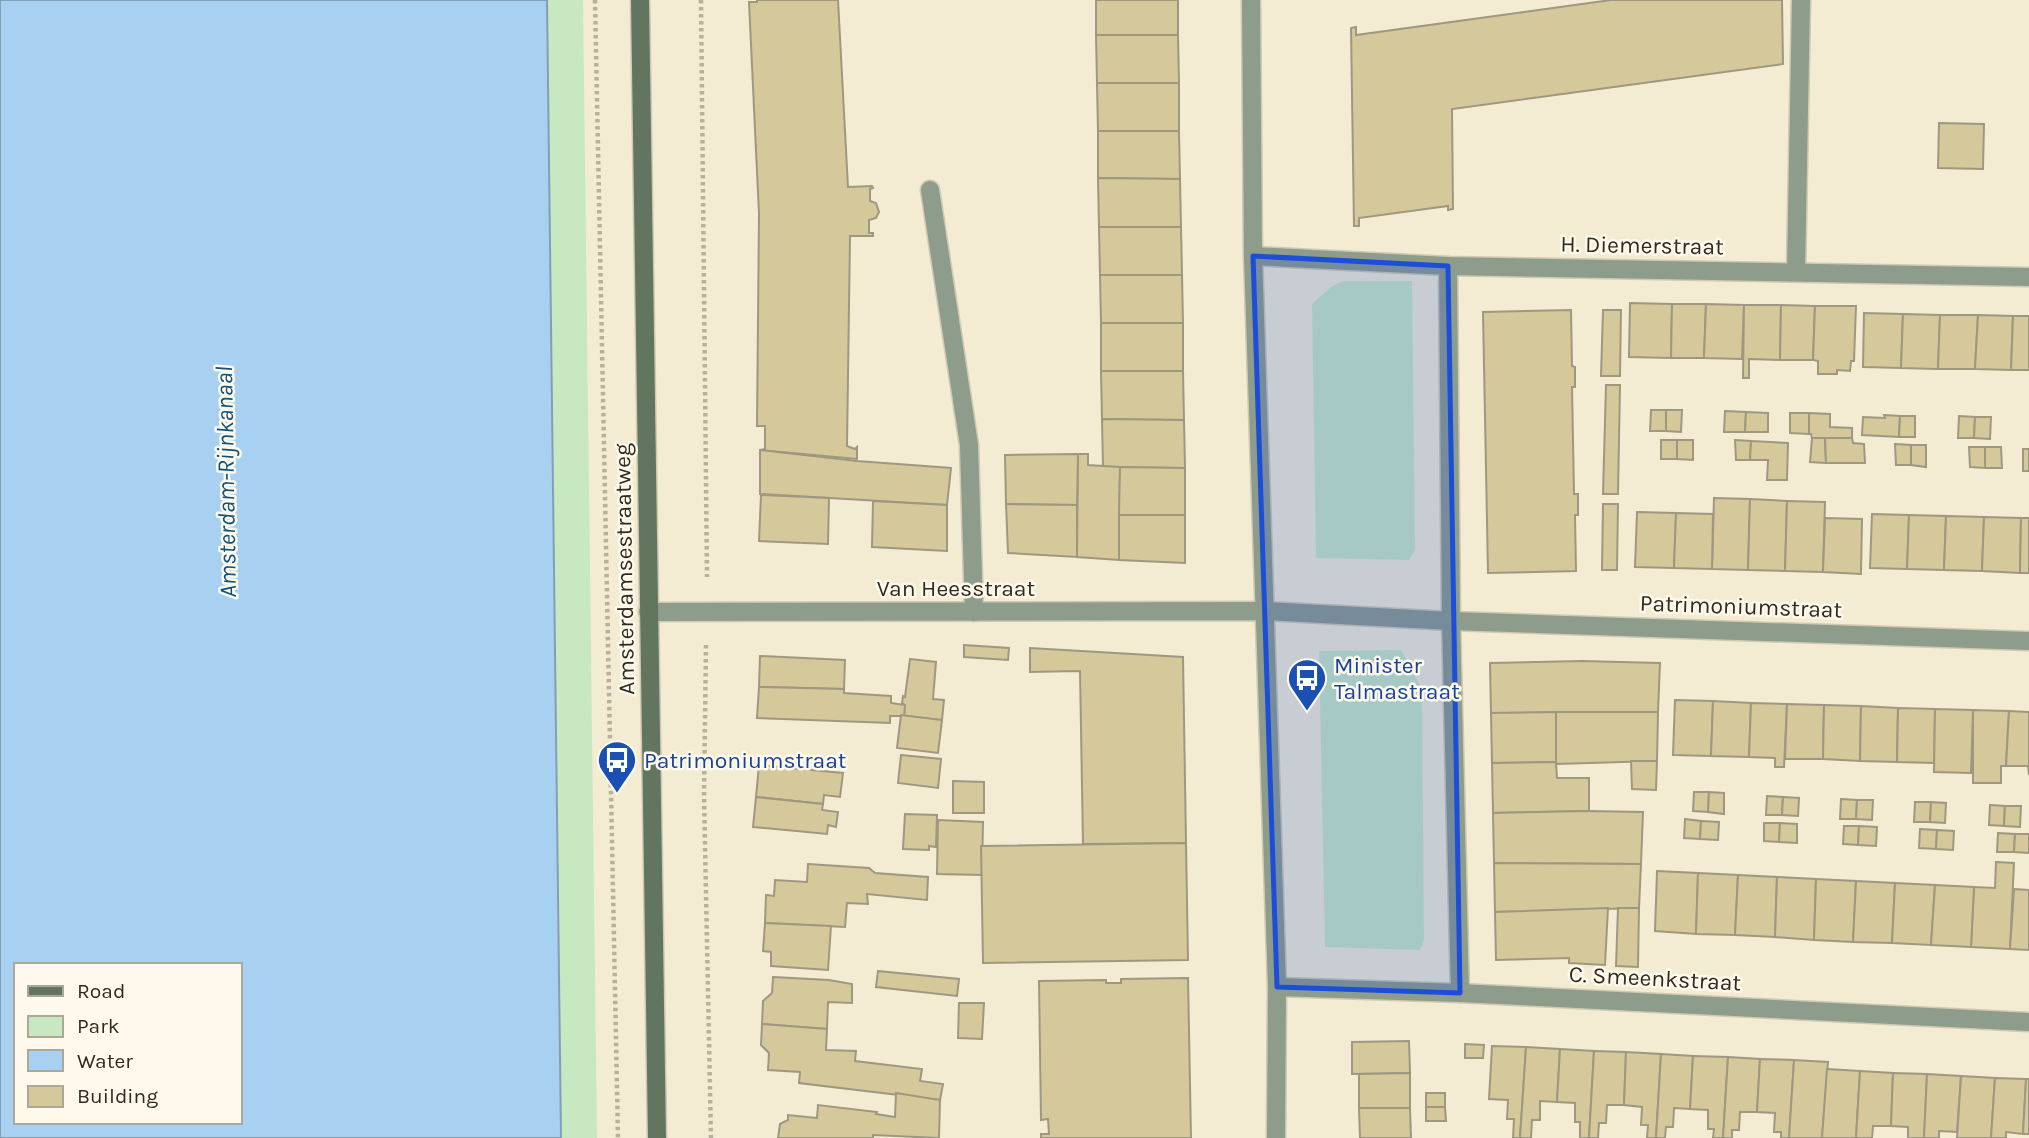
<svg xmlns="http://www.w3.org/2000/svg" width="2029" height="1138" font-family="Karla,sans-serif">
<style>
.green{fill:#c8e8c2}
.water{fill:#a8d1f1;stroke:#839fb3;stroke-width:2;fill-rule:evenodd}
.building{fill:#d5c89a;stroke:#9f9880;stroke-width:2}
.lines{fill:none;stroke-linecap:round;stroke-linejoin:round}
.service-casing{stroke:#d0c9b2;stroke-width:21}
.pedestrian-casing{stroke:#d0c9b2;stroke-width:21}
.minor-casing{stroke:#d0c9b2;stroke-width:21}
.secondary-casing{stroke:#d0c9b2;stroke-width:21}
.path{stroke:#b7b19c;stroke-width:4.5;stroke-dasharray:3.5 3.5;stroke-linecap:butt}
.service{stroke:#8e9c8c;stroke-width:18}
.pedestrian{stroke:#8e9c8c;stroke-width:18}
.minor{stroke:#8e9c8c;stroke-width:18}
.secondary{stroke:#62765f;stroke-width:18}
.marked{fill:#1d4ed8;fill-opacity:0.2;stroke:#1d4ed8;stroke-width:5;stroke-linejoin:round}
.labels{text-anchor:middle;stroke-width:5;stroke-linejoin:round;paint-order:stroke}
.street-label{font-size:23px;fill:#2e2b22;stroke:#fef9ea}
.transit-label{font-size:23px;fill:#164399;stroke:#fef9ea;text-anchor:start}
.water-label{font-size:24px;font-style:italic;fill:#0e527b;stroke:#fef9ea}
</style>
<rect width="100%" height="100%" fill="#f3ecd2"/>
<!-- green -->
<g class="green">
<polygon points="547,0 583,0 597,1138 561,1138"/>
<polygon points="1343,281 1412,281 1415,550 1409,560 1316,558 1312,304 1331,287"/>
<polygon points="1401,650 1422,689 1424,939 1420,950 1325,947 1319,651"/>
</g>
<!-- water -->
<path class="water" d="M0 0H547L561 1138H0ZM16 965H240V1122H16Z"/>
<!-- building -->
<g class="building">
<polygon points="757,0 838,0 848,187 872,186 873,188 870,189 870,201 876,203 879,212 876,218 869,220 869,233 873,233 873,236 850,236 847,446 855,449 857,447 857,459 760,450 765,449 765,426 757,426 759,214 749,2 757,2"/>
<rect x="1096" y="0" width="82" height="35"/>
<polygon points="1611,0 1782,0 1783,64 1452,109 1453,209 1448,210 1448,206 1359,218 1359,226 1354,226 1351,28 1356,27 1356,35"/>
<polygon points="1096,35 1178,35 1179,83 1097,83"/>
<polygon points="1097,83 1179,83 1179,131 1098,131"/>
<polygon points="1939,123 1984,124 1983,169 1938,168"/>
<polygon points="1098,131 1179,131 1180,179 1098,178"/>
<polygon points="1098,178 1180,179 1181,227 1099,227"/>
<polygon points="1099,227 1181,227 1182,275 1100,275"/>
<polygon points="1100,275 1182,275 1183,323 1101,323"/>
<polygon points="1630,303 1672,304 1671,358 1629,357"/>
<polygon points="1672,304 1706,304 1704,358 1671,358"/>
<polygon points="1706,304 1744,305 1742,359 1704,358"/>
<polygon points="1744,305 1781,305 1780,360 1749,359 1749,378 1743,378"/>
<polygon points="1781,305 1815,306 1813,360 1780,360"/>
<polygon points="1815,306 1856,306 1854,361 1851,361 1850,371 1837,370 1837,374 1818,374 1818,361 1813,360"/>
<polygon points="1571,310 1572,366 1575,367 1575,387 1572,387 1574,494 1578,494 1578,515 1575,515 1576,571 1488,573 1483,312"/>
<polygon points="1603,310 1621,310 1620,376 1601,376"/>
<polygon points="1864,313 1903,314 1901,368 1863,367"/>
<polygon points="1903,314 1940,315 1938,369 1901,368"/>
<polygon points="1940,315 1978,315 1975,369 1938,369"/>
<polygon points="1978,315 2013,316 2011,370 1975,369"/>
<polygon points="2013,316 2029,316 2029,370 2011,370"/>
<rect x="1101" y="323" width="82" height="48"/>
<polygon points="1101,371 1183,371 1184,420 1102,419"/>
<polygon points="1606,385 1620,385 1618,494 1603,494"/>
<polygon points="1651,410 1666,410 1666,431 1650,431"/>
<polygon points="1666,410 1682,410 1681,432 1666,431"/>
<polygon points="1725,411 1746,412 1745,432 1724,432"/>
<polygon points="1746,412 1768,413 1768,432 1745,432"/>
<polygon points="1790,413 1809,413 1809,434 1790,433"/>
<polygon points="1809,413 1830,414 1830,427 1852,428 1852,438 1812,438 1811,434 1809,434"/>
<polygon points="1884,415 1900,416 1899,437 1862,435 1863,417 1885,418"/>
<polygon points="1900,416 1915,416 1915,437 1899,437"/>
<polygon points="1959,416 1975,417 1974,438 1958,438"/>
<polygon points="1975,417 1991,417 1990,439 1974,438"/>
<polygon points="1102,419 1184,420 1185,468 1103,467"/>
<polygon points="1812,438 1825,438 1826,463 1810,462"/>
<polygon points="1825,438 1852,438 1853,443 1864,444 1865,463 1826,463"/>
<rect x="1661" y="440" width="16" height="19"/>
<polygon points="1677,440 1693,440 1693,460 1677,459"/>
<polygon points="1735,440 1751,441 1750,460 1736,460"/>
<polygon points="1751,441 1788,443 1787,480 1767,480 1768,460 1750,460"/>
<polygon points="1895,444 1911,445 1911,465 1896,465"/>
<polygon points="1911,445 1926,445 1926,467 1911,465"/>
<polygon points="1969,447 1985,447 1985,468 1970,467"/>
<polygon points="1985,447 2001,447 2002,468 1985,468"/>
<rect x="2023" y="449" width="6" height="22"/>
<polygon points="760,450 857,461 951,468 947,505 760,494"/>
<polygon points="1078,454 1088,454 1088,465 1120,467 1119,560 1077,557"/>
<polygon points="1078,454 1077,505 1006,504 1005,455"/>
<polygon points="1120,467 1185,468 1185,515 1119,515"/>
<polygon points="761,495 829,498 828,544 759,541"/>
<polygon points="1714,498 1750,499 1748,570 1712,569"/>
<polygon points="1750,499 1787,501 1785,571 1748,570"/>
<polygon points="873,501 947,505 947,551 872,547"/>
<polygon points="1787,501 1825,502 1823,572 1785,571"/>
<polygon points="1006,504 1077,505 1077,557 1008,553"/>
<polygon points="1603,504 1618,504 1617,570 1602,570"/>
<polygon points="1637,512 1676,513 1674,568 1635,567"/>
<polygon points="1676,513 1713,514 1712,569 1674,568"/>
<polygon points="1872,514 1909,515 1907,569 1870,568"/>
<polygon points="1119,515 1185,515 1185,563 1119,560"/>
<polygon points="1909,515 1946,516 1944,570 1907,569"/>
<polygon points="1946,516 1984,517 1982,571 1944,570"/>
<polygon points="1984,517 2021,518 2020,573 1982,571"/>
<polygon points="1825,518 1862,519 1861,574 1823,572"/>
<polygon points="2021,518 2029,518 2029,573 2020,573"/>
<polygon points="964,645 1009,648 1008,660 964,657"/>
<polygon points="1030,648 1183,657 1186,843 1083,844 1080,671 1030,672"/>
<polygon points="760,656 845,660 844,689 759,687"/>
<polygon points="910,659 936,662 933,699 944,700 942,720 904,716 905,705 902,703 903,696 905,697"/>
<polygon points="1582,661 1660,663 1658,712 1491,713 1490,663"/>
<polygon points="759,687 844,689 844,693 891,696 891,703 905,705 904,716 890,716 890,723 757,718"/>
<polygon points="1675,700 1713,701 1711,756 1673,755"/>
<polygon points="1713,701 1751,703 1749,757 1711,756"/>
<polygon points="1751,703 1787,704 1784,767 1775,767 1775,758 1749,757"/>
<polygon points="1787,704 1824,705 1823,759 1785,759"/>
<polygon points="1824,705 1861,706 1860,761 1823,759"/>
<polygon points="1861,706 1898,708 1897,762 1860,761"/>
<polygon points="1898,708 1935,709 1934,763 1897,762"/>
<polygon points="1935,709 1973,710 1971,773 1934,772"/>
<polygon points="1973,710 2009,711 2006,766 2001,766 2001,783 1973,783"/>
<polygon points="2009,711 2029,712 2029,775 2028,766 2006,766"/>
<polygon points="1556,712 1556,762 1492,763 1491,713"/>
<polygon points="1556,712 1658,712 1657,761 1556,764"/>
<polygon points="901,715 942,720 938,753 897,748"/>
<polygon points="901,755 941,759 938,788 898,783"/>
<polygon points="1631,761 1657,761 1656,790 1632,789"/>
<polygon points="1556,762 1557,778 1589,778 1589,811 1493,813 1492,763"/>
<polygon points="759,765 843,773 840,797 824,795 823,804 756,797"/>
<polygon points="953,781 984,782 984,813 953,813"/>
<polygon points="1694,792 1709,792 1708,812 1693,811"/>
<polygon points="1709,792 1724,793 1724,814 1708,812"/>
<polygon points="1767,796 1783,797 1782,815 1766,815"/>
<polygon points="756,797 823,804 822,810 838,812 836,827 828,825 827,834 753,827"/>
<polygon points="1783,797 1799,798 1798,816 1782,815"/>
<polygon points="1841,799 1857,800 1856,819 1840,819"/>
<polygon points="1857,800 1873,800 1872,820 1856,819"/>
<polygon points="1915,802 1931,802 1930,822 1914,822"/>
<polygon points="1931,802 1946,803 1945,823 1930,822"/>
<polygon points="1990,805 2005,806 2004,826 1989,825"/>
<polygon points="2005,806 2021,806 2020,827 2004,826"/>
<polygon points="1589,811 1643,812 1641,864 1494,863 1493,813"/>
<polygon points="905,814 937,815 936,847 929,846 929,850 903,849"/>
<polygon points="1685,819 1701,821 1700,839 1684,838"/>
<polygon points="938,820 983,822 982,875 937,874"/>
<polygon points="1701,821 1719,822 1718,840 1700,839"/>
<polygon points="1764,823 1780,823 1779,842 1764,841"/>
<polygon points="1780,823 1797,824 1797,843 1779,842"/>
<polygon points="1844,826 1859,826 1858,845 1843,844"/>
<polygon points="1859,826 1877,827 1876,846 1858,845"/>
<polygon points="1920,829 1937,830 1936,849 1919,848"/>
<polygon points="1937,830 1954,831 1953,850 1936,849"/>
<polygon points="1998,833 2015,834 2014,852 1997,852"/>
<polygon points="2015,834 2029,834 2029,853 2014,852"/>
<polygon points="1186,843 1188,960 983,963 981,846"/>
<polygon points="1996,862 2014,863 2010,949 1971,947 1974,887 1995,888"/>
<polygon points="1494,863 1641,864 1639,908 1495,912"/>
<polygon points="808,864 869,868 875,873 928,877 927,900 867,894 868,904 847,903 845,927 765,923 766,895 774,896 775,880 807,882"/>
<polygon points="1657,871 1698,873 1696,934 1655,931"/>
<polygon points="1698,873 1738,875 1735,935 1696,934"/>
<polygon points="1738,875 1777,877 1775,937 1735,935"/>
<polygon points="1777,877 1816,879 1814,940 1775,937"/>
<polygon points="1816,879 1856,881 1853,942 1814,940"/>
<polygon points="1856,881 1895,883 1892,943 1853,942"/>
<polygon points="1895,883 1935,885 1931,945 1892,943"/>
<polygon points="1935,885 1974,887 1971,947 1931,945"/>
<polygon points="2014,889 2029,890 2029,950 2010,949"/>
<polygon points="1608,908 1605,965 1569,963 1569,958 1496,960 1495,912"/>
<polygon points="1618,908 1639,908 1638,967 1616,966"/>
<polygon points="765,923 831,926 828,970 771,966 771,952 763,951"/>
<polygon points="878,971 959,979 957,996 876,987"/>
<polygon points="773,977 829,980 852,984 852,1003 828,1002 827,1029 762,1024 763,1001 772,993"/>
<polygon points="1188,978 1191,1138 1041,1138 1041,1134 1049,1134 1048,1119 1041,1120 1039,981 1106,980 1106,983 1121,983 1121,979"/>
<polygon points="959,1003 984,1003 982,1039 958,1038"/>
<polygon points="762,1024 827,1029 826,1050 856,1051 855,1061 922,1069 920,1081 943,1084 940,1100 799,1083 800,1072 768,1070 769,1053 761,1045"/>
<polygon points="1409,1041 1410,1073 1352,1074 1352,1042"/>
<polygon points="1465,1044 1484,1045 1483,1058 1465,1058"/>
<polygon points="1492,1046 1526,1047 1520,1138 1513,1138 1514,1119 1507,1119 1508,1100 1489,1099"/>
<polygon points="1526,1047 1560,1049 1557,1102 1540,1101 1540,1120 1532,1120 1531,1138 1520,1138"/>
<polygon points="1560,1049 1594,1051 1589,1138 1580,1138 1580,1122 1575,1122 1575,1103 1557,1102"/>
<polygon points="1594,1051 1626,1052 1624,1105 1607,1105 1606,1123 1599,1123 1598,1138 1589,1138"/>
<polygon points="1626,1052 1661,1054 1656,1138 1647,1138 1648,1125 1641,1125 1642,1107 1624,1105"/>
<polygon points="1661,1054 1693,1056 1690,1109 1674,1108 1673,1127 1666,1127 1665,1138 1656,1138"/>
<polygon points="1693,1056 1728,1057 1723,1138 1713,1138 1714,1129 1708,1129 1708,1110 1690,1109"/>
<polygon points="1728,1057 1760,1059 1757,1112 1740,1112 1739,1130 1732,1130 1732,1138 1723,1138"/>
<polygon points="1760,1059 1794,1060 1789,1138 1781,1138 1781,1132 1774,1132 1775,1113 1757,1112"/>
<polygon points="1794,1060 1828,1062 1822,1138 1789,1138"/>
<polygon points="1827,1069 1860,1071 1856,1138 1822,1138"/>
<polygon points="1860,1071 1893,1073 1891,1126 1873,1126 1872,1138 1856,1138"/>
<polygon points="1410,1073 1410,1108 1359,1108 1359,1074"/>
<polygon points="1893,1073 1927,1074 1924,1138 1908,1138 1908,1127 1891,1126"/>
<polygon points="1927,1074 1961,1076 1957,1132 1939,1131 1939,1138 1924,1138"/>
<polygon points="1961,1076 1995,1078 1991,1138 1957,1138"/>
<polygon points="1995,1078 2026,1079 2023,1134 2006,1132 2006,1138 1991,1138"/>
<polygon points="2026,1079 2029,1079 2029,1134 2023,1134"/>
<polygon points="896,1093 940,1100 939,1138 873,1135 873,1138 778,1138 780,1124 788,1120 788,1115 817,1118 818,1105 877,1112 876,1114 895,1117"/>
<rect x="1426" y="1093" width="19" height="14"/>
<polygon points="1426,1107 1445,1107 1446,1121 1426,1121"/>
<polygon points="1359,1108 1410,1108 1411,1138 1360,1138"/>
</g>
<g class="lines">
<!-- service casing -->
<g class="service-casing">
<polyline id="service" points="930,190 969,445 974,612"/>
</g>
<!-- pedestrian casing -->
<g class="pedestrian-casing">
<polyline id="pedestrian" points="1796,272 1801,0"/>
</g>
<!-- minor casing -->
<g class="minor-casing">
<g id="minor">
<polyline points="1251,0 1253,256 1277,987 1276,1138"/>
<polyline points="1253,256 1448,266 2029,277"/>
<polyline points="1448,266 1451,621 1460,993"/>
<polyline points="648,612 1264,611 1451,621 2029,641"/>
<polyline points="1277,987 1460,993 2029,1022"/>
</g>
</g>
<!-- secondary casing -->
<g class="secondary-casing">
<polyline id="secondary" points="640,0 657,1138"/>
</g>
<!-- path -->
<g class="path">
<polyline points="595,0 618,1138"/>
<polyline points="701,0 707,577"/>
<polyline points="706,645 704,795 711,1138"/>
</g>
<!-- service -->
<use href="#service" class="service"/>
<!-- pedestrian -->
<use href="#pedestrian" class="pedestrian"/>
<!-- minor -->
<use href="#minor" class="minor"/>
<!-- secondary -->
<use href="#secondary" class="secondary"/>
</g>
<!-- marked area -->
<path class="marked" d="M1253 256 1448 266 1460 993 1277 987Z"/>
<!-- icons -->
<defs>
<g id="bus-pin" transform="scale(2.0125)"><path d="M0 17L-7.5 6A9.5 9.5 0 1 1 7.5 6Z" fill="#1a4fb4" stroke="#fef9ea"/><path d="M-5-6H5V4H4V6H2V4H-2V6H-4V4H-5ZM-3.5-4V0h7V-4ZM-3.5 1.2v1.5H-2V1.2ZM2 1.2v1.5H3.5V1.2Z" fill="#fff"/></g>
</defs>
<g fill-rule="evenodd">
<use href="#bus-pin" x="1307" y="678"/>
<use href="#bus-pin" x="617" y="760"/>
</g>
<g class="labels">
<!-- street labels -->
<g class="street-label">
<text transform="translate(1642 245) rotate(1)" y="8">H. Diemerstraat</text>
<text transform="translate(624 569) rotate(-91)" y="8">Amsterdamsestraatweg</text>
<text x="956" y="596">Van Heesstraat</text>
<text transform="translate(1741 606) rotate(2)" y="8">Patrimoniumstraat</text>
<text transform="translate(1655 978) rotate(3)" y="8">C. Smeenkstraat</text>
</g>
<!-- transit labels -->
<g class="transit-label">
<text x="1334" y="673">Minister<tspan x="1334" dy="26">Talmastraat</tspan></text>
<text x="644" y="768">Patrimoniumstraat</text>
</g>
<!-- water labels -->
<g class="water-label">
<text transform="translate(226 482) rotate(-91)" y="8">Amsterdam-Rijnkanaal</text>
</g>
</g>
<!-- legend -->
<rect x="14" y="963" width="228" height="161" fill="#fef9ea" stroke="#aba79a" stroke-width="2"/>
<rect x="28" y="986" width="35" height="10" fill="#62765f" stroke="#aba79a" stroke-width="2"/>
<text x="77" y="998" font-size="21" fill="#2e2b22">Road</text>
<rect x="28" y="1016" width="35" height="21" fill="#c8e8c2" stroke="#aba79a" stroke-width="2"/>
<text x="77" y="1033" font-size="21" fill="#2e2b22">Park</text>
<rect x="28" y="1050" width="35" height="21" fill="#a8d1f1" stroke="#aba79a" stroke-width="2"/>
<text x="77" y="1068" font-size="21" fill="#2e2b22">Water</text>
<rect x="28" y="1086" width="35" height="21" fill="#d5c89a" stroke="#aba79a" stroke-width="2"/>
<text x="77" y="1103" font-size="21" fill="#2e2b22">Building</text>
</svg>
